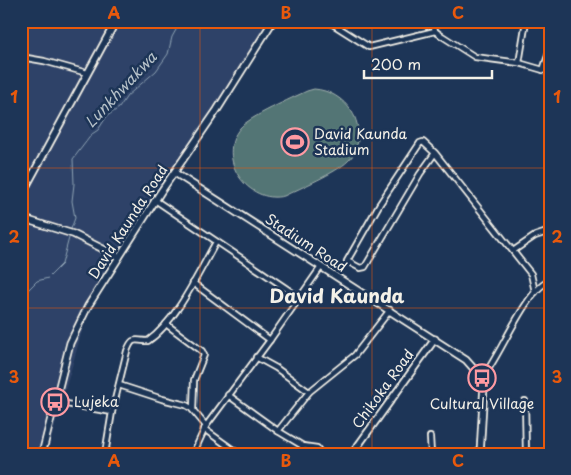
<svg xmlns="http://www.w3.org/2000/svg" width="571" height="475" font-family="'Playpen Sans',sans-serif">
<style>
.built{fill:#2f4367}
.green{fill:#527474;stroke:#a3b2ae}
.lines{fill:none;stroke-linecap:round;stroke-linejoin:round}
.stream{stroke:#8da2b4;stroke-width:1}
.minor-casing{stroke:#f4f1e8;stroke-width:8}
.tertiary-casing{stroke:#f4f1e8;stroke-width:9}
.minor{stroke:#1d3557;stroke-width:4.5}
.tertiary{stroke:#1d3557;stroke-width:5.5}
.grid{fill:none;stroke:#e8590c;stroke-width:1;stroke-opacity:0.55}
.labels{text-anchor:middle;stroke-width:5;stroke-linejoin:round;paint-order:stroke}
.poi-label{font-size:14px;fill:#f4f1e8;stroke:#1d3557;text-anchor:start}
.street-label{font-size:14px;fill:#f4f1e8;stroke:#1d3557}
.water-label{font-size:15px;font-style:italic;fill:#b8c3ca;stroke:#1d3557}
.district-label{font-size:19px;font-weight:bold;fill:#f4f1e8;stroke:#1d3557}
.neatline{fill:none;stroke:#e8590c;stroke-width:2}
.grid-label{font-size:16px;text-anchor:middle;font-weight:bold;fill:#e8590c}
</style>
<rect width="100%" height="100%" fill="#1d3557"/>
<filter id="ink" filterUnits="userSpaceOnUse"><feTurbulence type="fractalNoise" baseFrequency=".02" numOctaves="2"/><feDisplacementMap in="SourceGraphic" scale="10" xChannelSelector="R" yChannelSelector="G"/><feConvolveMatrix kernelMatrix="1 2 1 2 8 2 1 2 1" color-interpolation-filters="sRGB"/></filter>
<g filter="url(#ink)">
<!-- built -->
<polygon class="built" points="21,21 270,21 89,307 47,454 21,454"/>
<!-- green -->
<path class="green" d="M314 89C329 90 343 98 352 112 361 126 361 149 348 161 336 173 300 188 284 196 248 205 215 158 240 128 249 117 292 98 307 91Z"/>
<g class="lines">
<!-- stream -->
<g class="stream">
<polyline points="71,229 75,218 72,201 74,184 73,159 92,134 98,130 107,116 119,108 127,96 156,71 168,54 172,37 181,21"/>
<polyline points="21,297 37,281 48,278 62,264 69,238"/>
</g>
<!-- minor casing -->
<g class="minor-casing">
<g id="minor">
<polyline points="328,21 369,47 435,31"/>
<polyline points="433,21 435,31 439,34 475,57 519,63 550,72"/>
<polyline points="21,57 44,61 87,73"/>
<polyline points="519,63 526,21"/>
<polyline points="543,70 550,50"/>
<polyline points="435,153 420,174 365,267 360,268 347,261 379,205 420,143 423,142 435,153 531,274 535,292"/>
<polyline points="550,178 550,180"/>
<polyline points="155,200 299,297"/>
<polyline points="513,251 535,236 550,231"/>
<polyline points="193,283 270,340"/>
<polyline points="166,324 202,351 204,355 194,380 193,410"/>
<polyline points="256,357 276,368 309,392"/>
<path d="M482 378C500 357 526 288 550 281"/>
<polyline points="119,385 162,399 186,405 191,408 206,426"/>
<polyline points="228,395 278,431 303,446 317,448 321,454"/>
<polyline points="525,401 526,454"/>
<polyline points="55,402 112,412"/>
<polyline points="204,429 239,454"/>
<polyline points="278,431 309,392 355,355 390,310"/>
<polyline points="430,437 431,454"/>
<path d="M105 454 112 412 127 351C133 336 134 341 148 341 176 322 199 272 216 242"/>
<polyline points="193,454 206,426 270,340 321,267"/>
<polyline points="300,454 303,446"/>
</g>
</g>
<!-- tertiary casing -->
<g class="tertiary-casing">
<g id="tertiary">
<polyline points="175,173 466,360 482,378 484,385 480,454"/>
<polyline points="21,196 116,21"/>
<polyline points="21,218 73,234 119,257"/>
<polyline points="42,454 70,343 88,306 160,193 217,110 273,21"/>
<polyline points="352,454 435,339"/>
</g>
</g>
<!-- minor -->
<use href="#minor" class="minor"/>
<!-- tertiary -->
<use href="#tertiary" class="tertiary"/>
</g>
</g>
<!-- grid -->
<path class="grid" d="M200 21V454M372 21V454M21 168H550M21 308H550"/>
<!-- icons -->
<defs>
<g id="stadium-ring" transform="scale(1.4375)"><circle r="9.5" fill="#1d3557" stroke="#ff9aa2" stroke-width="1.5"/><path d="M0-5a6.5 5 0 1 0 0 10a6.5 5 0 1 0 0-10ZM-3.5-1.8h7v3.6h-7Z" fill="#ff9aa2"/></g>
<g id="bus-ring" transform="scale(1.4375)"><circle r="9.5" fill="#1d3557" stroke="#ff9aa2" stroke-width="1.5"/><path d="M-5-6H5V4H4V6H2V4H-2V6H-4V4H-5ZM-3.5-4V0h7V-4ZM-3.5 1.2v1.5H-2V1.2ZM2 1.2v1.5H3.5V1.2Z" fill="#ff9aa2"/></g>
</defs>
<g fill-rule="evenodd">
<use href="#stadium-ring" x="295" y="142"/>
<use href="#bus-ring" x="482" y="378"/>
<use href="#bus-ring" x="55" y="402"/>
</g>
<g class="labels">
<!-- poi labels -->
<g class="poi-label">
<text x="314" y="139">David Kaunda<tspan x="314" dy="16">Stadium</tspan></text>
<text x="74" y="407">Lujeka</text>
<text x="482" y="409" text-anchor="middle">Cultural Village</text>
</g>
<!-- street labels -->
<g class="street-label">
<text transform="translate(128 222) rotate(-57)" y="5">David Kaunda Road</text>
<text transform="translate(306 243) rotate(33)" y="5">Stadium Road</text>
<text transform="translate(383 389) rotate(-54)" y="5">Chikoka Road</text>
</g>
<!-- water labels -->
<g class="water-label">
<text transform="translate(121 90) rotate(-47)" y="5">Lunkhwakwa</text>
</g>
<!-- district labels -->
<g class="district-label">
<text x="337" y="303">David Kaunda</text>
</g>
</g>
<!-- margin -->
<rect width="571" height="475" fill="none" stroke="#1d3557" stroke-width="55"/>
<!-- scale -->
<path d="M364 70v8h128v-8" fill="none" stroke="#f4f1e8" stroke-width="2.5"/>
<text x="371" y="70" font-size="15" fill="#f4f1e8" stroke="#1d3557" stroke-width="4" paint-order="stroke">200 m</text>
<rect x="28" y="28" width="516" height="420" class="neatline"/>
<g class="grid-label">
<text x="114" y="19">A</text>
<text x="286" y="19">B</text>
<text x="458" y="19">C</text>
<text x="14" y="103">1</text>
<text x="557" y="103">1</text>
<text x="14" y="243">2</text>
<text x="557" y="243">2</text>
<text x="14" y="383">3</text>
<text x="557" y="383">3</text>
<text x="114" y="467">A</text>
<text x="286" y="467">B</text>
<text x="458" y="467">C</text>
</g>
</svg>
